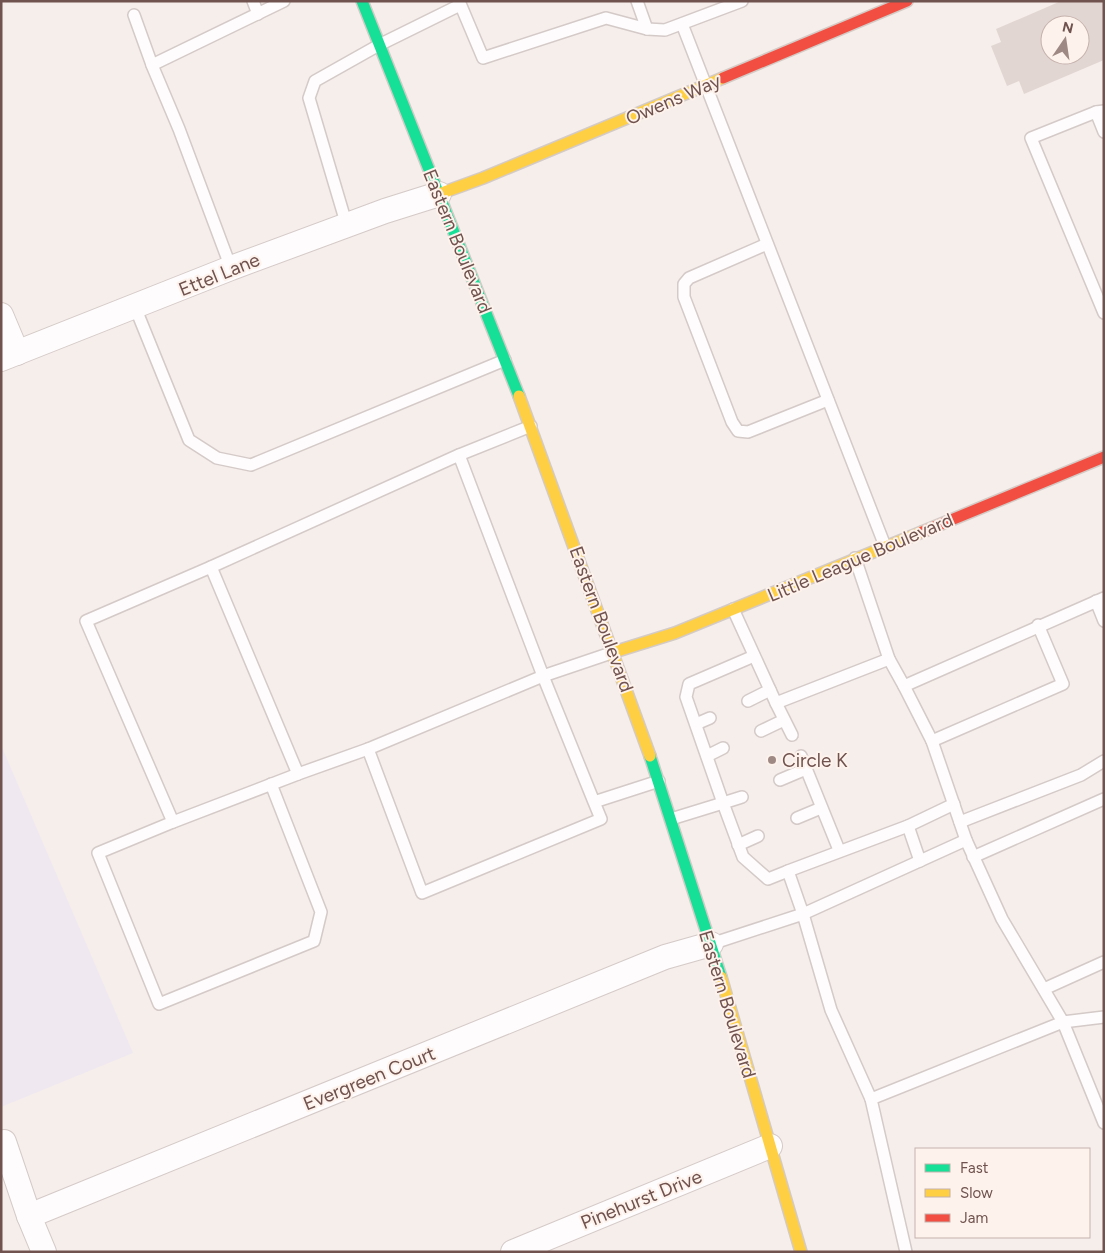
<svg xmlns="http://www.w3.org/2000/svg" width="1105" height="1253" font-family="Figtree,sans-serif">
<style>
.education{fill:#efe8f1}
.building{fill:#e2d6d3;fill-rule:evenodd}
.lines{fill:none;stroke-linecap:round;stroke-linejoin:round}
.lane-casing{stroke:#d4cac8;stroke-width:14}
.street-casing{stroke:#d4cac8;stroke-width:26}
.fast-casing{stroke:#d4cac6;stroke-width:14}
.slow-casing{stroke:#d4cac6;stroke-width:14}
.jam-casing{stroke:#d4cac6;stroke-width:14}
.lane{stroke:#fefcfc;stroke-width:11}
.street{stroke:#fefcfc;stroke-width:24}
.fast{stroke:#16e098;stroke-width:11}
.slow{stroke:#ffcf43;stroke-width:11}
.jam{stroke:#f24e42;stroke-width:11}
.poi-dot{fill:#9f8985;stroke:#fdf2ec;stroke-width:2}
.labels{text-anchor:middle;stroke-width:4;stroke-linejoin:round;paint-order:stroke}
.street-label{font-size:19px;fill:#70524e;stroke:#fdf2ec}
.poi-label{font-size:19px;fill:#70524e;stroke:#fdf2ec;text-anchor:start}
</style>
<rect width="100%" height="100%" fill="#f6eeea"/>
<!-- education -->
<polygon class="education" points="1,745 133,1053 1,1107"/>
<!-- building -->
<path class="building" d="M1061 1H1104V60L1024 94 1019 81 1007 86 991 46 1001 42 996 29ZM1050 25H1080V55H1050Z"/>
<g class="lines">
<!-- lane casing -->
<g class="lane-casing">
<g id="lane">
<polyline points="253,1 258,14"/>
<polyline points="459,1 483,58 606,18 647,29 665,30 742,1"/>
<polyline points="637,1 647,29"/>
<polyline points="134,15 152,65"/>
<polyline points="682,24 885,546"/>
<polyline points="1104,111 1096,112 1104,132"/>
<polyline points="1096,112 1031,138 1104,313"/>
<polyline points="347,226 309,98 315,81 379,45 460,5"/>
<polyline points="767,244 689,278 684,284 684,297 732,422 738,431 748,432 828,400"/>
<polyline points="231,268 179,129 152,65 284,1"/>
<polyline points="135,307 189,440 217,458 251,465 505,360"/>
<polyline points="459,455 531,426"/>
<polyline points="855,558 889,659 904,686 1104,598"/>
<polyline points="211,567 86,621 173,822 298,774"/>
<polyline points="1096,601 1104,621"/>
<polyline points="733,609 776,703 889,659"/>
<polyline points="904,686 932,741 966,840"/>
<polyline points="748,701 770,690"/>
<polyline points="776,703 792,735"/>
<polyline points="696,724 710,718"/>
<polyline points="761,731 784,720"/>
<polyline points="932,741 1063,684 1038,625"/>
<polyline points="368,749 298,774 211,567 459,455 543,676 614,652"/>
<polyline points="707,756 723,748"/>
<polyline points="801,756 839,850"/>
<polyline points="780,780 806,769"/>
<polyline points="742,797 723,803 743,857 768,879 788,871 803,914 966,840 1002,919 1063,1022 1104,1123"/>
<polyline points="594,802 601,819 422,893 368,749 543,676 594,802 659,781"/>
<polyline points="797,818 821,808"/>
<polyline points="671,819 723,803 686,697 689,684 754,656"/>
<polyline points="173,822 98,853 159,1004 314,941 321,912 271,784"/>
<polyline points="960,822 1081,775 1104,761"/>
<polyline points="908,826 920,861"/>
<polyline points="738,845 758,836"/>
<polyline points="973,857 1104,799"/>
<polyline points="788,871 908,826 954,804"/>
<polyline points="711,944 803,914 831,1010 871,1099"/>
<polyline points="1044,989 1104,962"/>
<polyline points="906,1252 871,1099 1063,1022 1104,1017"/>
</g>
</g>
<!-- street casing -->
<g class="street-casing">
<g id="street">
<polyline points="1,315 17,353"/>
<polyline points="1,359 231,268 385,211 439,194"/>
<polyline points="4,1142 29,1216 44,1252"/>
<polyline points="29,1216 665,957 711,944"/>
<polyline points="513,1252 770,1146"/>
</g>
</g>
<!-- fast casing -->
<g class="fast-casing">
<g id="fast">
<polyline points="362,1 519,396"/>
<polyline points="650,756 721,977"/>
</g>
</g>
<!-- slow casing -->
<g class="slow-casing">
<g id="slow">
<polyline points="439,194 483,178 723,78"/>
<polyline points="519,396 650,756"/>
<polyline points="614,652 675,633 922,532"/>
<polyline points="721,977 801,1252"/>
</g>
</g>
<!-- jam casing -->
<g class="jam-casing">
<g id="jam">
<polyline points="723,78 907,1"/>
<polyline points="922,532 1104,457"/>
</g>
</g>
<!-- lane -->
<use href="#lane" class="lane"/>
<!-- street -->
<use href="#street" class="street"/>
<!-- fast -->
<use href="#fast" class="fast"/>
<!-- slow -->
<use href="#slow" class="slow"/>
<!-- jam -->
<use href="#jam" class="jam"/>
</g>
<!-- markers -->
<circle class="poi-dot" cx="772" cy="760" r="5"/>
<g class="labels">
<!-- street labels -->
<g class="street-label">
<text transform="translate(673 99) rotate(-23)" y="7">Owens Way</text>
<text transform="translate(458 241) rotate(68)" y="7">Eastern Boulevard</text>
<text transform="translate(219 274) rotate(-22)" y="7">Ettel Lane</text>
<text transform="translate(860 557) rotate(-23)" y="7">Little League Boulevard</text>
<text transform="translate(602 619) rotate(70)" y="7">Eastern Boulevard</text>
<text transform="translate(728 1004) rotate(73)" y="7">Eastern Boulevard</text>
<text transform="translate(369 1078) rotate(-22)" y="7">Evergreen Court</text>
<text transform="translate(641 1199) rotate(-22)" y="7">Pinehurst Drive</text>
</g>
<!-- poi labels -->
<g class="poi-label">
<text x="782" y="767">Circle K</text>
</g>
</g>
<!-- border -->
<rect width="1105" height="1253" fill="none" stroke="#70524e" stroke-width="5"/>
<!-- legend -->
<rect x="915" y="1148" width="175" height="90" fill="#fdf2ec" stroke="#c5b2ad"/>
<rect x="925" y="1164" width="25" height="8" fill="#16e098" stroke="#c5b2ad"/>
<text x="960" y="1173" font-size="15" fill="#70524e">Fast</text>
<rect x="925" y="1189" width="25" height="8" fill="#ffcf43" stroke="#c5b2ad"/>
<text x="960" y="1198" font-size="15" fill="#70524e">Slow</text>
<rect x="925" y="1214" width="25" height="8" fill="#f24e42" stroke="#c5b2ad"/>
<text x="960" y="1223" font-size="15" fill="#70524e">Jam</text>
<!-- north arrow -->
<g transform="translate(1065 40) rotate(13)"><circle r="24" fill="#fdf2ec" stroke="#c5b2ad"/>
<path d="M0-4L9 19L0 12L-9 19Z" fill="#9f8985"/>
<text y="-8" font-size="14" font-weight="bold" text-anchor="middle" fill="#70524e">N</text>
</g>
</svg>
